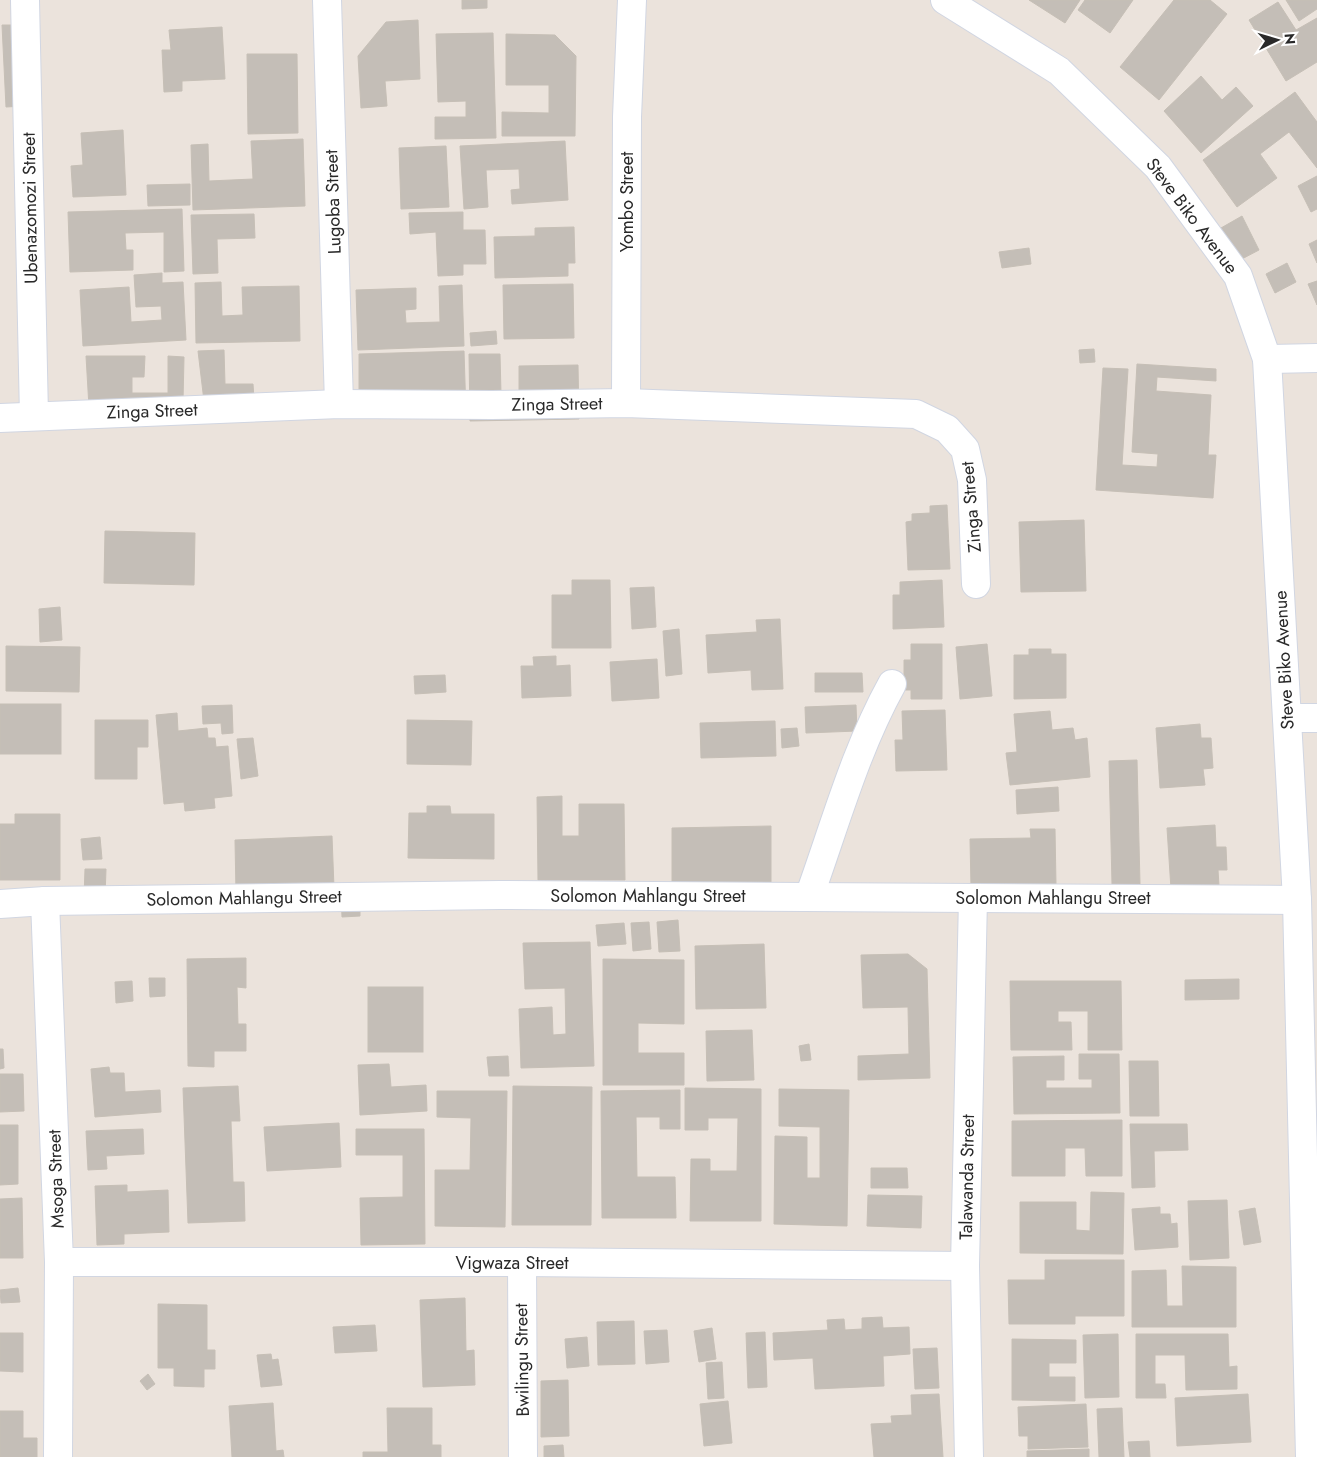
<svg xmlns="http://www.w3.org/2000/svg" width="1317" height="1457" font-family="Jost,sans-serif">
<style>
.building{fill:#c4beb7;stroke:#c6bfb6}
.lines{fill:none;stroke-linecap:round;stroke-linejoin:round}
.minor-casing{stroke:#d1d6e2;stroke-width:30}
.minor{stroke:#fff;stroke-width:28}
.labels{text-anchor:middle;stroke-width:4;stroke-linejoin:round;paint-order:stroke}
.street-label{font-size:18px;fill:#292929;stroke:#fff}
</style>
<rect width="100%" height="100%" fill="#ebe3dc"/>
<!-- building -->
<g class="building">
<polygon points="462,0 487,0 487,8 462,9"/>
<polygon points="1029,0 1080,0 1065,23"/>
<polygon points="1085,0 1133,0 1110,33 1078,10"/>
<polygon points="1174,0 1210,0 1227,14 1159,100 1120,67"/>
<polygon points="1286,0 1317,0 1317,9 1299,21"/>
<polygon points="1278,2 1296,30 1317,18 1317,62 1286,81 1249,20"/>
<polygon points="418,20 420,79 385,81 387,106 361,108 358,56 386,22"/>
<polygon points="2,25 20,25 23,106 6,107"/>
<polygon points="222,27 225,79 182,81 182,91 164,92 162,50 171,50 169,30"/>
<polygon points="493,33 496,138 435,139 435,117 466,117 466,101 438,102 436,34"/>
<polygon points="506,34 555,35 576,56 575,136 502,136 502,112 549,113 549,85 506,85"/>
<polygon points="247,54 297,54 298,133 248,134"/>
<polygon points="1201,76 1222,100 1236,87 1253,106 1201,153 1164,111"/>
<polygon points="1295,92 1317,122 1317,168 1289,132 1260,154 1277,178 1237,207 1203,160"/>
<polygon points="123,130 126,195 73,197 71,166 83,165 81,133"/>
<polygon points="303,139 305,206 193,210 191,145 208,144 209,181 253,179 251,141"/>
<polygon points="565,141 568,200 512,204 511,190 520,189 519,169 486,170 488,207 464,209 460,146"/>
<polygon points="446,146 449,207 401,209 399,148"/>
<polygon points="1317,176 1317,209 1311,212 1298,186"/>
<polygon points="190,184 190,205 148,206 147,185"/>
<polygon points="182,209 184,271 164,272 164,232 125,233 126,250 133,250 133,270 70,272 68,212"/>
<polygon points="463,212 463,230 485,230 486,264 463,264 463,275 438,276 436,232 410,234 409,213"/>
<polygon points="254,214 255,238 217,239 218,273 193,274 191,215"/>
<polygon points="1242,216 1259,250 1238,261 1221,228"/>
<polygon points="574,227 575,263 568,263 568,276 495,278 494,237 535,236 535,228"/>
<polygon points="1317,240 1317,263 1309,244"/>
<polygon points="1029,248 1031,264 1002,268 999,252"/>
<polygon points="1287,263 1296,282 1275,293 1266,274"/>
<polygon points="162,273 162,283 183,282 186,340 83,346 80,290 129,287 131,322 162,320 161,306 136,307 134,275"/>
<polygon points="1317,281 1317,305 1308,284"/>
<polygon points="221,282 222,316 243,315 242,287 299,286 300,341 196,343 195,283"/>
<polygon points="573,284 574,338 504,339 503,285"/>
<polygon points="462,285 464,346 358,350 356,290 416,288 416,309 405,310 406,323 440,322 439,286"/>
<polygon points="496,331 497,344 471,346 470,333"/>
<polygon points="1094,349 1095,362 1080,363 1079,350"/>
<polygon points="224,350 225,384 253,384 254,399 204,401 198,351"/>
<polygon points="464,351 466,414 359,393 359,354"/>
<polygon points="469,354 500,354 501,394 519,394 519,366 578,365 579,419 470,421"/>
<polygon points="86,356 145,356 144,377 132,377 132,393 168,393 168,356 184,357 183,401 89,407"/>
<polygon points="1137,364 1216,369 1216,381 1157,377 1156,391 1211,395 1208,455 1216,455 1213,498 1096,490 1103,368 1128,369 1122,465 1157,467 1158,454 1132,452"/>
<polygon points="947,505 950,569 908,570 906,522 912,521 912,514 930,513 930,506"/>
<polygon points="1084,520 1086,591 1021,592 1019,522"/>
<polygon points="105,531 195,533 194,585 104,583"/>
<polygon points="572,580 610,580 611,648 552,648 552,595 572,595"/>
<polygon points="942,580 944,627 893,629 893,595 900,595 900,582"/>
<polygon points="654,587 656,627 632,629 630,588"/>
<polygon points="60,607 62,640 40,642 39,609"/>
<polygon points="780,619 783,689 752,690 751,670 708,673 706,635 757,632 756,620"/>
<polygon points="679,629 682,674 666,676 663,631"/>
<polygon points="911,644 942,644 942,699 911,699 911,690 904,690 904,660 911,660"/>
<polygon points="987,644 992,696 960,699 956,647"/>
<polygon points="6,646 80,647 79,692 6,691"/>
<polygon points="1029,649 1051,649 1051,654 1066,654 1066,698 1014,699 1014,655 1029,655"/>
<polygon points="556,656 556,666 570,665 571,696 522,698 521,666 534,666 533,657"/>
<polygon points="657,659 659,698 612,701 610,662"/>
<polygon points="815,673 862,673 863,692 815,692"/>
<polygon points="445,675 446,692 415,694 414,676"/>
<rect x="0" y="704" width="61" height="50"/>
<polygon points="232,705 233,733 222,734 221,723 203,724 202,706"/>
<polygon points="856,705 857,731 806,733 805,707"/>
<polygon points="945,710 947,770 896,771 895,740 903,740 902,711"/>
<polygon points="1050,711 1052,730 1073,728 1075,740 1087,738 1090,777 1010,785 1006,753 1017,752 1014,714"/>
<polygon points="177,713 178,731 207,728 208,738 215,738 216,747 228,746 232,796 214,798 215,808 185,811 184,802 164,804 156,715"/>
<polygon points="95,720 148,720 148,747 137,747 137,779 95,779"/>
<polygon points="407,720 472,721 471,765 407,764"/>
<polygon points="775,721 776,756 701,758 700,723"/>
<polygon points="1200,724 1201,738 1211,738 1213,768 1203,769 1205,785 1160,788 1156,728"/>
<polygon points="797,728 799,746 782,748 781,729"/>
<polygon points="253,738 258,776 241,779 237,739"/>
<polygon points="1137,760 1140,884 1112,884 1109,761"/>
<polygon points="1058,787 1059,811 1017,814 1016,790"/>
<polygon points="562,796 562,836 579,836 579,804 624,804 625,880 538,880 537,797"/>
<polygon points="427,806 450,806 451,814 494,814 494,859 408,858 409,813 427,813"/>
<polygon points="15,814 60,814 60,880 0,880 0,824 15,824"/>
<polygon points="1215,825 1216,847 1226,847 1227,870 1218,870 1219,886 1171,889 1167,828"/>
<polygon points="771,826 771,888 672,888 672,828"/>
<polygon points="1030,829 1055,829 1056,885 971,887 970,839 1031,838"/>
<polygon points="332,836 334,888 236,893 235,840"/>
<polygon points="100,837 102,859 83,860 81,839"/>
<polygon points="85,869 106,869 105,897 84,897"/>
<polygon points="341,894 360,894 360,916 342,917"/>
<polygon points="678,920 680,951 659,952 657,922"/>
<polygon points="649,922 651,949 633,951 631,923"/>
<polygon points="624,923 626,944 598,946 596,925"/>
<polygon points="590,942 594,1066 521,1068 519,1009 552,1007 553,1035 566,1034 565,988 525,989 523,943"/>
<polygon points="764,944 766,1008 696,1009 695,946"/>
<polygon points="908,954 927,969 930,1078 858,1080 858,1056 909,1054 908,1007 863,1008 861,955"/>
<polygon points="246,958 246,988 237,987 238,1024 246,1024 246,1051 214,1051 214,1067 188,1066 187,959"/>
<polygon points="603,959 684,960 684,1024 638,1023 638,1053 684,1053 684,1085 603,1085"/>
<polygon points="149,978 165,978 165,996 150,997"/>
<polygon points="1239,979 1239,999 1185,1000 1185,980"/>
<polygon points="132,981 133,1001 116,1003 115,982"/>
<polygon points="1010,981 1121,981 1122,1050 1088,1050 1088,1011 1058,1011 1058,1022 1071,1022 1072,1050 1011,1050"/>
<rect x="368" y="987" width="55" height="65"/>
<polygon points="752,1030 754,1080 707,1081 706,1031"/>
<polygon points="809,1044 811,1060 801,1061 799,1046"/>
<polygon points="0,1049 3,1049 4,1068 0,1069"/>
<polygon points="1079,1054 1119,1054 1120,1113 1014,1114 1013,1057 1064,1056 1064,1080 1046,1080 1046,1088 1092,1088 1092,1079 1079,1079"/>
<polygon points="508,1056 509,1076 489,1076 487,1057"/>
<polygon points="1129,1061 1158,1061 1159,1116 1130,1116"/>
<polygon points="389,1064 391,1087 426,1085 427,1111 360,1115 358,1065"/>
<polygon points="109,1067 110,1073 124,1073 125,1092 160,1090 161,1112 95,1117 91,1069"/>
<polygon points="0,1074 23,1074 24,1111 0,1112"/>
<polygon points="238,1086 240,1121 231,1121 233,1182 244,1182 245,1221 188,1223 183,1088"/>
<polygon points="513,1086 592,1087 591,1225 512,1225"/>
<polygon points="685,1088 761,1089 761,1221 690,1221 691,1159 710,1159 710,1171 737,1171 738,1118 708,1118 708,1130 685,1130"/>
<polygon points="779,1089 849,1090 847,1226 774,1224 775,1136 807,1137 807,1178 820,1178 820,1127 779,1126"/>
<polygon points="680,1090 680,1129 660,1129 660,1117 636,1117 637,1177 675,1177 676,1218 602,1218 601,1091"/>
<polygon points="437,1091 507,1091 505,1227 435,1226 435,1170 470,1170 471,1118 437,1117"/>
<polygon points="1122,1120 1122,1176 1086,1176 1085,1148 1065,1148 1065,1176 1012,1176 1012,1121"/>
<polygon points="339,1123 341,1167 267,1171 264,1127"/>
<polygon points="1130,1124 1187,1124 1188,1150 1154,1151 1155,1187 1132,1188"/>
<polygon points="0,1125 18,1125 18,1184 0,1185"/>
<polygon points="143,1129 144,1154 106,1156 107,1169 88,1170 86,1131"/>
<polygon points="356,1129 424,1129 425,1244 361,1245 360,1198 403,1197 403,1155 356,1155"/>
<polygon points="871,1168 907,1168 908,1188 871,1188"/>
<polygon points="127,1185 127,1192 168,1190 169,1232 124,1234 124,1244 97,1245 95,1186"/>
<polygon points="1091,1192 1124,1193 1123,1254 1020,1253 1020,1202 1076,1202 1076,1230 1090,1231"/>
<polygon points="868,1195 922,1196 921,1228 867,1226"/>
<polygon points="22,1198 23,1258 0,1258 0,1199"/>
<polygon points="1227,1200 1229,1258 1190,1260 1188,1201"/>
<polygon points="1160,1207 1160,1214 1170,1214 1171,1224 1177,1223 1178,1247 1135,1250 1132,1209"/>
<polygon points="1255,1208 1261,1242 1244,1245 1239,1211"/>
<polygon points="1045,1260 1124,1260 1124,1316 1075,1316 1075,1324 1009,1324 1008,1280 1045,1280"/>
<polygon points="1182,1266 1236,1267 1236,1327 1132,1327 1132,1271 1166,1270 1167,1306 1183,1306"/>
<polygon points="18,1288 20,1302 1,1303 0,1290"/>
<polygon points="465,1298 466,1351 474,1350 475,1385 423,1387 420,1300"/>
<polygon points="158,1304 207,1305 207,1350 215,1350 215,1369 204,1369 204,1387 174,1386 174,1368 158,1368"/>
<polygon points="882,1317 883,1328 909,1327 910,1354 883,1356 884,1386 815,1389 813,1358 774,1360 773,1333 828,1330 827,1320 844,1319 845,1330 862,1329 862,1318"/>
<polygon points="634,1321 635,1364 598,1365 597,1322"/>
<polygon points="375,1325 377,1351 335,1353 333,1327"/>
<polygon points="712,1328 716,1359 699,1362 694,1331"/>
<polygon points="667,1330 669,1362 646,1364 644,1331"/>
<polygon points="765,1332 767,1387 748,1388 746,1333"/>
<polygon points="0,1333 23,1333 23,1372 0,1371"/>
<polygon points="1118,1334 1119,1397 1085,1398 1083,1335"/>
<polygon points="1136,1334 1228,1334 1229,1367 1237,1366 1237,1389 1186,1390 1185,1355 1155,1355 1155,1384 1165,1384 1166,1398 1136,1398"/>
<polygon points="587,1337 589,1366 567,1368 565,1339"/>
<polygon points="1012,1339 1076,1340 1076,1363 1049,1363 1049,1377 1075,1377 1075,1401 1012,1400"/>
<polygon points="937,1348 939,1388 915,1389 913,1349"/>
<polygon points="271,1354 272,1360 278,1359 282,1385 261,1387 257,1355"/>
<polygon points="722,1362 724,1398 708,1399 706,1363"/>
<polygon points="148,1374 155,1384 147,1390 140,1381"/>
<polygon points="568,1380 569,1436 541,1437 541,1381"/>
<polygon points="939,1394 943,1457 874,1457 871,1424 892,1423 891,1416 912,1415 911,1395"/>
<polygon points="1248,1394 1251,1442 1177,1446 1175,1398"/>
<polygon points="728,1401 732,1443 704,1446 700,1404"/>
<polygon points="273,1403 276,1451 283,1450 284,1457 232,1457 229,1406"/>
<polygon points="1086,1404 1088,1447 1028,1449 1028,1436 1019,1436 1018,1407"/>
<polygon points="387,1408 432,1408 432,1445 441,1445 441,1457 363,1457 363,1452 388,1452"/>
<polygon points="1122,1408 1124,1457 1099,1457 1097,1409"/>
<polygon points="0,1411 23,1411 23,1438 37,1438 37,1457 0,1457"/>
<polygon points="1149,1441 1150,1457 1130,1457 1128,1442"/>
<polygon points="563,1445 564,1457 544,1457 544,1446"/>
<polygon points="1089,1449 1089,1457 1027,1457 1027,1451"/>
</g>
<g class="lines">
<!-- minor casing -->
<g class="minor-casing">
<g id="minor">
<polyline points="25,0 34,416"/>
<polyline points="327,0 339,404"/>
<polyline points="945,0 1059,71 1158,167 1238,276 1267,359 1297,900 1310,1457"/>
<polyline points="1267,359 1317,358"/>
<polyline points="626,403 627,117 632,0"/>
<polyline points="0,418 339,404 492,405 626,403 916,414 947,429 965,449 972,480 976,584"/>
<polyline points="1287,718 1317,718"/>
<path d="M809 897C835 825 855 751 892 684"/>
<polyline points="45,901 59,1262 58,1457"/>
<polyline points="0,904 45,901 500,895 1297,900"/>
<polyline points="59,1262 522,1262 965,1266"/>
<polyline points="522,1262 523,1457"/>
<polyline points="969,1457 965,1266 973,898"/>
</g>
</g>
<!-- minor -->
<use href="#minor" class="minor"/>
</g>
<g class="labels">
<!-- street labels -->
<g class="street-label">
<text transform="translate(333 202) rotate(-92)" y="6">Lugoba Street</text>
<text transform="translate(627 202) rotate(-90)" y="6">Yombo Street</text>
<text transform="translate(30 208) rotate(-91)" y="6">Ubenazomozi Street</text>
<text transform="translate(1192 216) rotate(53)" y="6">Steve Biko Avenue</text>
<text transform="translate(557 404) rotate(-1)" y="6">Zinga Street</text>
<text transform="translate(152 411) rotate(-2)" y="6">Zinga Street</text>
<text transform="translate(971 507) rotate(-95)" y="6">Zinga Street</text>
<text transform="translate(1284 660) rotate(-93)" y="6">Steve Biko Avenue</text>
<text x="648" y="902">Solomon Mahlangu Street</text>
<text transform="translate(244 898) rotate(-1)" y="6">Solomon Mahlangu Street</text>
<text x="1053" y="904">Solomon Mahlangu Street</text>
<text transform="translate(967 1177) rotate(-89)" y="6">Talawanda Street</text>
<text transform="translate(56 1179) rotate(-92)" y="6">Msoga Street</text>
<text x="512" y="1269">Vigwaza Street</text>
<text transform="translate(522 1360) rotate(-91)" y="6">Bwilingu Street</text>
</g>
</g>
<!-- north arrow -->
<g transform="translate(1277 40) rotate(85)" stroke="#ffffff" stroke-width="4" paint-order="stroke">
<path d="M0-4L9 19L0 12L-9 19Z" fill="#292929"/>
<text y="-8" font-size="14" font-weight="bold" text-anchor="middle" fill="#292929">N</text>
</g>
</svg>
